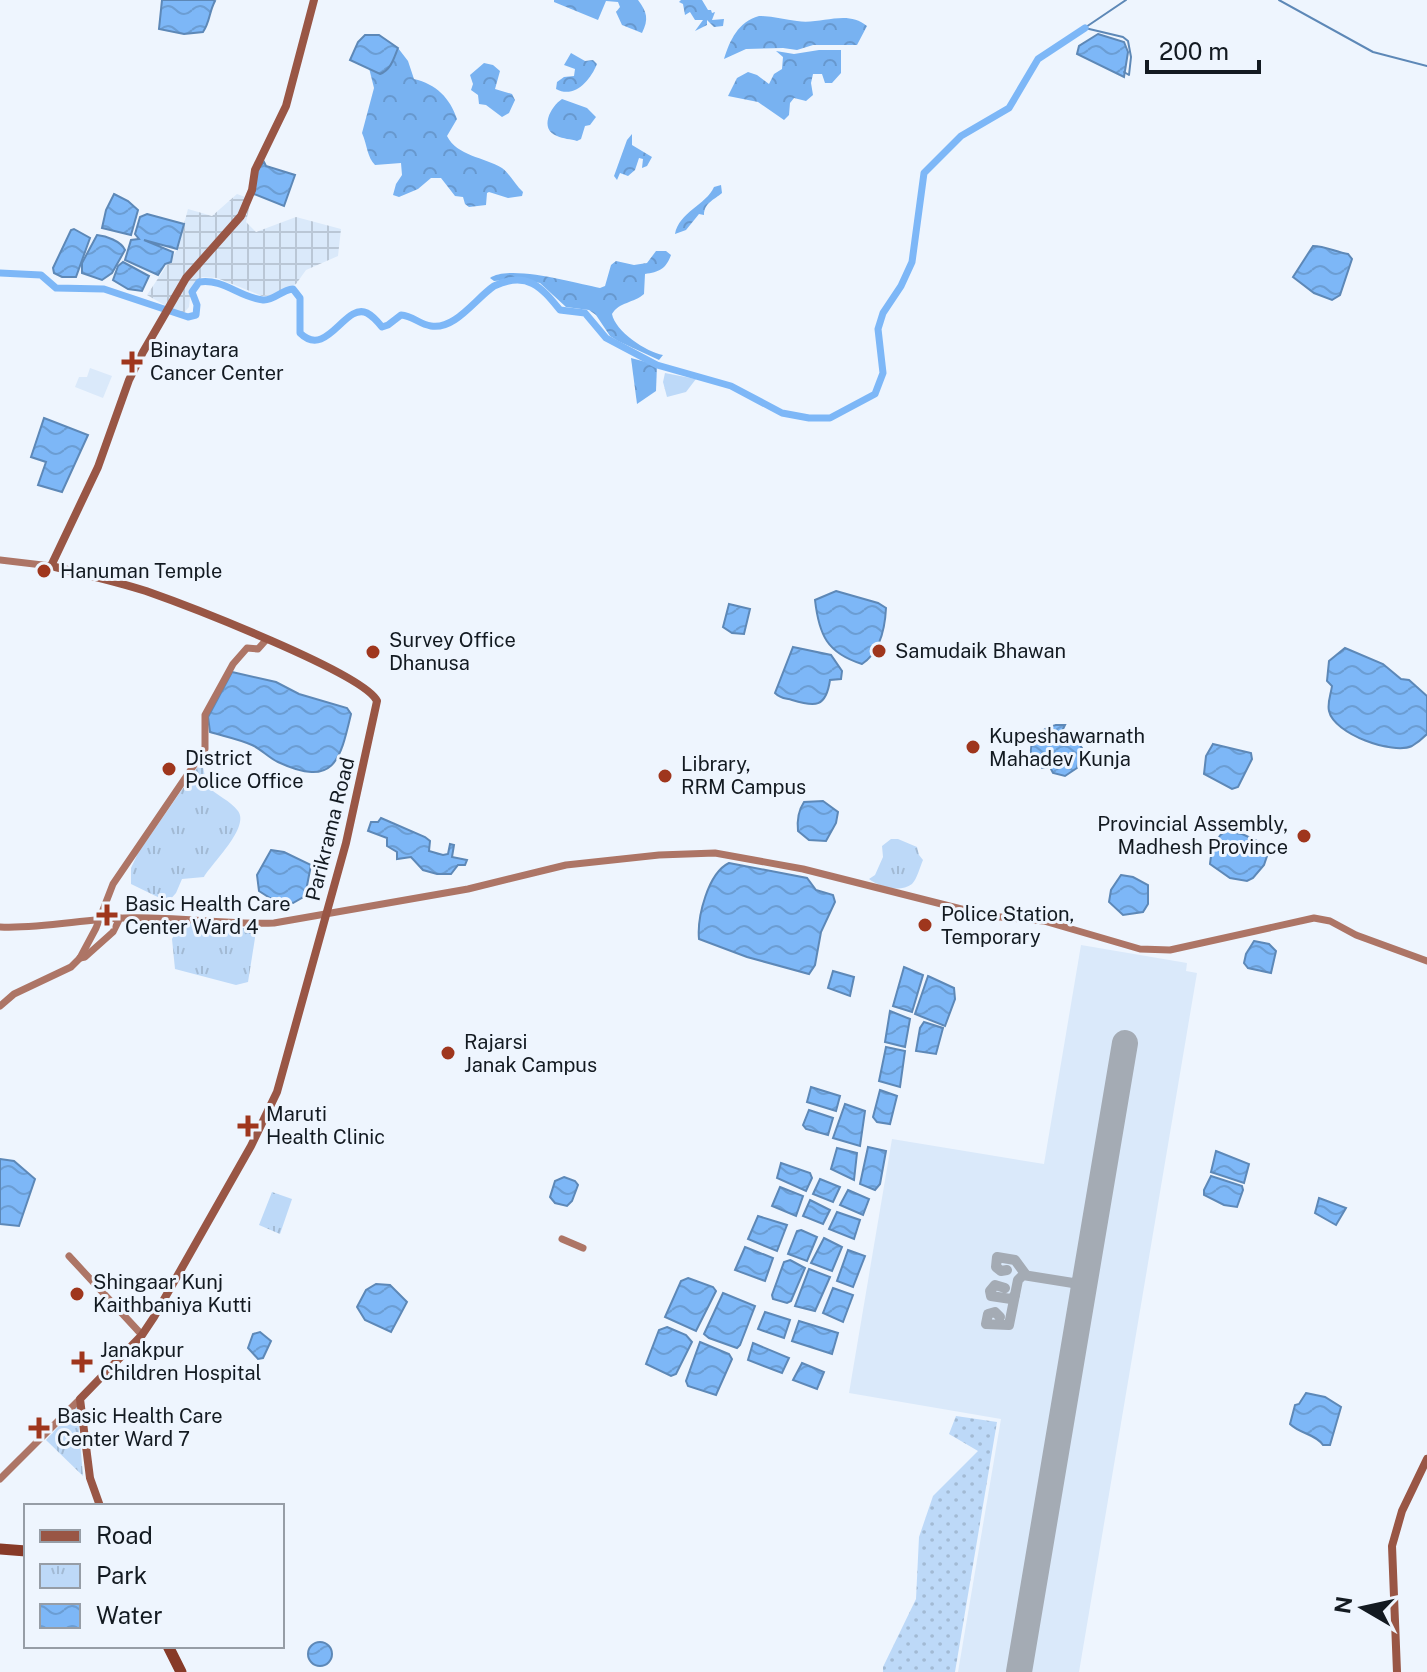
<svg xmlns="http://www.w3.org/2000/svg" width="1427" height="1672" font-family="'Public Sans',sans-serif">
<style>
.built{fill:#dae9fa}
.industrial{fill:url(#industrial-grid)}
.grass{fill:url(#grass-dots)}
.forest{fill:url(#forest-crowns)}
.park{fill:url(#park-tufts)}
.water{fill:url(#water-waves);stroke:#5d88b7;stroke-width:2}
.lines{fill:none;stroke-linecap:round;stroke-linejoin:round}
.stream{stroke:#5d88b7;stroke-width:2}
.river{stroke:#7db7f7;stroke-width:7}
.taxiway{stroke:#a4abb4;stroke-width:10}
.runway{stroke:#a4abb4;stroke-width:26}
.secondary{stroke:#ad7566;stroke-width:7}
.primary{stroke:#995645;stroke-width:8}
.highway{stroke:#873a28;stroke-width:11}
.poi-dot{fill:#9f361d;stroke:#eef5fe;stroke-width:3}
.labels{text-anchor:middle;stroke-width:6;stroke-linejoin:round;paint-order:stroke}
.poi-label{font-size:20px;fill:#131a21;stroke:#eef5fe;text-anchor:start}
.street-label{font-size:20px;fill:#131a21;stroke:#eef5fe}
</style>
<defs>
<pattern id="industrial-grid" width="8" height="8" patternUnits="userSpaceOnUse" patternTransform="scale(2)"><rect width="8" height="8" fill="#dae9fa"/><path d="M0 4h8M4 0v8" fill="none" stroke="#bac7d6"/></pattern>
<pattern id="grass-dots" width="8" height="8" patternUnits="userSpaceOnUse" patternTransform="scale(2)"><rect width="8" height="8" fill="#bdd9f8"/><path d="M2 2h.1M6 6h.1" fill="none" stroke="#a2bad4" stroke-width="1.8" stroke-linecap="round"/></pattern>
<pattern id="forest-crowns" width="20" height="18" patternUnits="userSpaceOnUse" patternTransform="scale(2)"><rect width="20" height="18" fill="#78b2f1"/><path d="M2 6a3 3 0 1 1 6 0M12 15a3 3 0 1 1 6 0" fill="none" stroke="#6798ce"/></pattern>
<pattern id="park-tufts" width="24" height="20" patternUnits="userSpaceOnUse" patternTransform="scale(2)"><rect width="24" height="20" fill="#bdd9f8"/><path d="M3 7l-1-3M5 7V3M7 7l1-3M15 17l-1-3M17 17v-4M19 17l1-3" fill="none" stroke="#a2bad4"/></pattern>
<pattern id="water-waves" width="16" height="10" patternUnits="userSpaceOnUse" patternTransform="scale(2)"><rect width="16" height="10" fill="#7db7f7"/><path d="M0 5q4-4 8 0t8 0" fill="none" stroke="#6b9dd3"/></pattern>
</defs>
<rect width="100%" height="100%" fill="#eef5fe"/>
<!-- built -->
<g class="built">
<polygon points="90,368 112,376 103,398 75,387 79,377 87,377"/>
<polygon points="1081,945 1187,963 1186,971 1197,973 1079,1672 958,1672 1001,1419 849,1393 892,1139 1044,1164"/>
</g>
<!-- industrial -->
<polygon class="industrial" points="237,194 251,199 246,222 256,232 296,217 341,229 338,256 306,270 296,284 272,295 262,296 217,278 202,277 191,289 189,307 182,315 147,295 177,250 188,209 212,216"/>
<!-- grass -->
<polygon class="grass" points="956,1416 997,1422 955,1672 883,1672 883,1667 916,1599 919,1537 933,1496 978,1451 949,1434"/>
<!-- forest -->
<g class="forest">
<path d="M554 0H638C647 12 649 19 642 33L622 25 616 12 620 7 618 2 606 1 598 20 554 2Z"/>
<polygon points="681,0 702,0 708,10 711,10 712,13 715,12 712,20 724,19 723,26 714,27 707,20 707,25 695,31 703,20 695,20 690,12 685,15 683,4 679,2"/>
<path d="M759 16C772 16 785 20 797 21 821 25 847 9 867 26L857 45H813L797 50 783 48 746 49 724 59C730 40 738 22 759 16Z"/>
<path d="M398 48 408 61 414 79C436 84 450 98 457 119L447 136C457 156 484 157 502 168 510 174 515 185 523 192L522 196 508 198 489 192 487 193 486 205 469 207 465 204 463 197 455 196 441 178H431L418 189 399 197 393 195 396 184 402 175 401 163 375 165C367 157 367 144 362 133L374 88 369 68 374 72 395 57Z"/>
<polygon points="819,50 841,50 841,73 832,83 825,83 822,74 813,74 811,83 813,95 806,101 794,98 790,103 789,115 784,120 758,102 728,96 737,78 748,72 757,75 769,84 774,74 782,69 783,57 776,51 794,54"/>
<path d="M571 53 585 61 593 60 597 64C590 81 574 99 556 89L557 82 564 77 574 76 575 69 564 65Z"/>
<polygon points="484,63 493,65 500,71 495,89 512,94 515,100 509,113 502,117 486,105 479,104 478,95 471,90 473,84 470,75"/>
<path d="M562 99 587 108 596 117 590 125 585 126 581 139 577 141C571 139 563 139 557 136 539 129 550 107 562 99Z"/>
<polygon points="632,134 632,145 652,157 647,166 642,168 643,159 639,158 635,170 628,176 620,173 617,180 614,176 627,140"/>
<path d="M721 185 722 193C714 200 704 203 704 215L699 214 686 230 675 234C679 212 706 205 714 187Z"/>
<path d="M656 251H666L671 255C666 269 659 272 645 274L644 294C634 303 619 302 612 314 615 331 646 352 663 355L659 360 618 341 610 336 596 315 589 310 566 307 540 283 520 279 494 281 490 278C509 264 576 283 600 288L605 286 611 265 616 261 634 265 647 263Z"/>
<polygon points="631,358 657,365 656,391 637,404"/>
</g>
<!-- park -->
<g class="park">
<polygon points="665,373 696,379 686,392 667,397 663,382"/>
<path d="M199 765 203 767 207 786C216 795 231 801 238 811 250 827 213 862 204 877L182 879 176 893 168 902 131 884V868L138 853Z"/>
<path d="M891 839H898L917 847 919 855 923 860C920 867 917 879 912 884 900 893 880 887 869 879L875 875 883 857 882 846Z"/>
<polygon points="180,922 254,929 255,938 248,982 236,985 175,969 172,939"/>
<polygon points="272,1192 292,1199 280,1234 259,1225"/>
<polygon points="77,1406 83,1476 46,1440"/>
</g>
<!-- water -->
<g class="water">
<path d="M162 0H213L215 1C209 12 210 22 203 32L184 34 159 29Z"/>
<polygon points="1098,34 1124,42 1128,52 1124,77 1077,54 1079,46"/>
<path d="M365 35H379L398 48C394 58 391 70 380 74L350 60 358 42Z"/>
<polygon points="264,162 266,166 295,175 284,206 254,194 256,172"/>
<polygon points="114,194 128,201 138,210 131,235 102,228 106,210"/>
<polygon points="147,214 184,224 177,249 144,240 173,252 171,262 165,264 158,275 125,260 131,240 139,239 135,234 140,217"/>
<polygon points="74,229 90,238 76,277 62,277 54,273 53,268 71,230"/>
<path d="M97 235C106 236 121 241 125 250L112 273 102 280 82 273V263Z"/>
<path d="M1313 246C1325 246 1336 252 1348 254L1352 259 1340 295 1332 300 1314 293 1293 277Z"/>
<polygon points="123,262 149,276 142,291 128,289 113,280 118,266"/>
<polygon points="44,418 88,435 62,492 38,485 46,462 31,457"/>
<path d="M836 591 878 603 886 608C885 629 880 652 862 664 827 653 819 635 815 600Z"/>
<polygon points="729,604 750,609 744,634 732,633 723,627"/>
<path d="M793 647 831 655 842 671 841 679 830 680C826 708 815 707 792 700 785 698 781 699 775 693Z"/>
<path d="M1345 648 1383 664 1401 679 1409 680 1427 696V734C1423 738 1417 743 1412 746 1393 755 1334 734 1329 711 1327 703 1331 694 1332 686L1327 681 1329 661Z"/>
<path d="M232 672 276 682 299 694 347 708 351 714C340 761 334 788 278 762 269 758 261 749 252 745 239 739 223 736 210 732L208 717Z"/>
<path d="M1056 725H1065L1062 731 1073 736 1082 748 1077 768 1065 776 1053 773 1050 767 1042 768C1020 753 1034 730 1056 725Z"/>
<polygon points="1213,744 1251,753 1252,759 1238,787 1232,789 1204,774 1206,756"/>
<path d="M823 801 838 812 836 823 826 841 809 840 798 831C797 821 798 811 804 802Z"/>
<polygon points="381,818 425,837 430,841 429,851 443,855 448,854 450,844 454,845 452,857 467,860 465,865 458,865 451,874 437,874 423,870 411,857 397,859 397,852 387,846 387,838 368,831 371,822 378,822"/>
<path d="M1228 830 1238 832 1270 847 1264 865 1253 878 1247 881 1230 878 1210 864C1211 852 1216 834 1228 830Z"/>
<polygon points="271,850 284,852 311,865 305,896 293,903 270,898 259,891 257,875"/>
<path d="M729 863 807 878 816 890 833 895 835 902 821 932 815 965 809 974 747 957 699 939C697 917 708 873 729 863Z"/>
<polygon points="1121,875 1133,877 1148,885 1148,904 1143,912 1123,915 1109,902 1111,890"/>
<polygon points="1254,941 1269,944 1276,951 1271,973 1248,968 1244,963 1246,954"/>
<polygon points="904,967 923,975 912,1012 893,1006"/>
<polygon points="833,971 854,977 850,996 828,988"/>
<polygon points="928,976 954,988 955,999 945,1026 915,1014"/>
<polygon points="890,1011 910,1019 905,1047 885,1042"/>
<polygon points="924,1022 943,1028 936,1054 916,1051 920,1028"/>
<polygon points="886,1047 905,1051 900,1087 879,1081"/>
<polygon points="811,1087 840,1096 836,1111 807,1102"/>
<polygon points="880,1090 897,1096 890,1124 877,1122 873,1117"/>
<polygon points="845,1104 865,1111 860,1146 833,1138"/>
<polygon points="809,1110 833,1118 828,1135 806,1129 803,1125"/>
<polygon points="868,1147 886,1151 880,1184 875,1190 860,1184"/>
<polygon points="837,1148 857,1153 854,1180 831,1169"/>
<polygon points="1216,1151 1249,1164 1244,1183 1211,1172"/>
<polygon points="0,1159 14,1161 35,1179 19,1226 0,1224"/>
<polygon points="781,1163 810,1173 812,1178 806,1191 777,1178"/>
<polygon points="1211,1176 1242,1186 1243,1190 1237,1207 1224,1205 1204,1195 1204,1190"/>
<polygon points="564,1177 575,1181 578,1185 572,1201 567,1206 555,1203 550,1197 555,1181"/>
<polygon points="820,1179 840,1187 833,1202 813,1194"/>
<polygon points="780,1187 803,1196 796,1216 772,1206"/>
<polygon points="848,1190 869,1199 863,1215 840,1205"/>
<polygon points="1319,1198 1346,1208 1336,1225 1315,1213"/>
<polygon points="810,1200 830,1210 823,1224 803,1216"/>
<polygon points="837,1212 860,1220 854,1239 829,1229"/>
<polygon points="758,1216 787,1225 777,1251 748,1239"/>
<polygon points="801,1230 817,1237 807,1261 788,1254 797,1231"/>
<polygon points="824,1238 842,1247 832,1271 811,1263"/>
<polygon points="745,1247 773,1258 765,1281 735,1270"/>
<polygon points="848,1250 865,1256 853,1287 837,1281"/>
<polygon points="790,1260 805,1268 791,1301 787,1303 773,1299 772,1295 784,1262"/>
<polygon points="809,1269 830,1277 815,1311 795,1306"/>
<polygon points="688,1278 713,1287 716,1291 696,1331 665,1317 681,1281"/>
<polygon points="376,1284 390,1285 407,1302 391,1332 365,1320 357,1307 366,1290"/>
<polygon points="833,1288 853,1295 843,1322 823,1313"/>
<polygon points="723,1293 755,1306 740,1345 737,1348 709,1338 704,1334"/>
<polygon points="765,1312 790,1320 784,1338 758,1329"/>
<polygon points="799,1321 838,1333 832,1354 792,1341"/>
<polygon points="667,1327 686,1335 692,1342 676,1374 671,1376 646,1364 659,1330"/>
<polygon points="260,1332 271,1341 263,1358 258,1359 248,1348 253,1334"/>
<polygon points="700,1342 729,1354 732,1359 716,1395 688,1386 686,1381"/>
<polygon points="753,1343 789,1358 782,1373 748,1360"/>
<polygon points="802,1363 824,1372 817,1389 793,1380"/>
<path d="M1306 1393 1325 1397 1341 1407 1330 1445H1323C1316 1434 1300 1434 1290 1424L1295 1405 1299 1404Z"/>
<circle cx="320" cy="1654" r="12"/>
</g>
<g class="lines">
<!-- stream -->
<g class="stream">
<polyline points="1279,0 1373,52 1427,66"/>
<polyline points="1086,27 1126,0"/>
<polyline points="1085,28 1123,37 1128,41 1131,57 1129,75 1124,72"/>
</g>
<!-- river -->
<path class="river" d="M0 273 41 275 56 288 104 289 188 317 196 315 197 305 192 292 199 282C223 278 240 298 263 300 274 301 281 290 293 289L300 298V333C327 360 345 302 367 313 373 316 378 322 382 327L388 325 401 315C413 316 419 324 431 326 455 330 475 299 494 286 528 270 542 288 560 310L585 313 606 338 657 365 731 386 782 413 809 418H830L875 394 883 373 878 329 883 313 901 286 912 262 924 173 961 136 1009 108 1038 59 1085 28"/>
<!-- taxiway -->
<g class="taxiway">
<polyline points="1007,1270 1001,1271 996,1267 997,1257 1015,1260 1026,1275"/>
<polyline points="1073,1283 1083,1279 1087,1272"/>
<polyline points="1005,1288 995,1285 990,1291 991,1296 1011,1299 1015,1295"/>
<polyline points="1000,1317 995,1312 988,1314 986,1324 1009,1325 1018,1280 1023,1275 1073,1283 1079,1288 1083,1298"/>
</g>
<!-- runway -->
<polyline class="runway" points="1019,1672 1125,1043"/>
<!-- secondary -->
<g class="secondary">
<polyline points="0,560 51,566"/>
<path d="M0 927C42 929 83 919 124 918 175 916 224 925 274 923L468 889 566 865 659 855 715 853 803 869 989 916 1044 921 1140 949 1170 950 1314 918 1330 921 1356 935 1427 961"/>
<polyline points="80,958 85,957 113,932 120,918"/>
<polyline points="0,1006 14,994 71,967 80,958 96,928 113,884 205,749 205,715 233,664 247,648 258,649 266,640"/>
<polyline points="562,1239 583,1248"/>
<polyline points="69,1256 142,1335"/>
<polyline points="0,1479 80,1399"/>
</g>
<!-- primary -->
<g class="primary">
<path d="M100 1506 90 1478 80 1399 142 1335 154 1317 251 1146 277 1092 346 843 377 701C364 673 183 604 146 591 115 581 83 574 51 566L98 467 129 380 143 352 186 278 241 216 252 190 255 170 286 106 314 0"/>
<polyline points="1397,1672 1392,1546 1402,1511 1427,1459"/>
</g>
<!-- highway -->
<g class="highway">
<polyline points="0,1549 26,1551"/>
<polyline points="168,1646 181,1672"/>
</g>
</g>
<!-- markers -->
<g class="poi-dot">
<path d="M128 350h8v8h8v8h-8v8h-8v-8h-8v-8h8z"/>
<circle cx="44" cy="571" r="8"/>
<circle cx="879" cy="651" r="8"/>
<circle cx="373" cy="652" r="8"/>
<circle cx="973" cy="747" r="8"/>
<circle cx="169" cy="769" r="8"/>
<circle cx="665" cy="776" r="8"/>
<circle cx="1304" cy="836" r="8"/>
<path d="M103 903h8v8h8v8h-8v8h-8v-8h-8v-8h8z"/>
<circle cx="925" cy="925" r="8"/>
<circle cx="448" cy="1053" r="8"/>
<path d="M244 1114h8v8h8v8h-8v8h-8v-8h-8v-8h8z"/>
<circle cx="77" cy="1294" r="8"/>
<path d="M78 1350h8v8h8v8h-8v8h-8v-8h-8v-8h8z"/>
<path d="M35 1416h8v8h8v8h-8v8h-8v-8h-8v-8h8z"/>
</g>
<g class="labels">
<!-- poi labels -->
<g class="poi-label">
<text x="150" y="357">Binaytara<tspan x="150" dy="23">Cancer Center</tspan></text>
<text x="60" y="578">Hanuman Temple</text>
<text x="389" y="647">Survey Office<tspan x="389" dy="23">Dhanusa</tspan></text>
<text x="895" y="658">Samudaik Bhawan</text>
<text x="989" y="743">Kupeshawarnath<tspan x="989" dy="23">Mahadev Kunja</tspan></text>
<text x="185" y="765">District<tspan x="185" dy="23">Police Office</tspan></text>
<text x="681" y="771">Library,<tspan x="681" dy="23">RRM Campus</tspan></text>
<text x="1288" y="831" text-anchor="end">Provincial Assembly,<tspan x="1288" dy="23">Madhesh Province</tspan></text>
<text x="125" y="911">Basic Health Care<tspan x="125" dy="23">Center Ward 4</tspan></text>
<text x="941" y="921">Police Station,<tspan x="941" dy="23">Temporary</tspan></text>
<text x="464" y="1049">Rajarsi<tspan x="464" dy="23">Janak Campus</tspan></text>
<text x="266" y="1121">Maruti<tspan x="266" dy="23">Health Clinic</tspan></text>
<text x="93" y="1289">Shingaar Kunj<tspan x="93" dy="23">Kaithbaniya Kutti</tspan></text>
<text x="100" y="1357">Janakpur<tspan x="100" dy="23">Children Hospital</tspan></text>
<text x="57" y="1423">Basic Health Care<tspan x="57" dy="23">Center Ward 7</tspan></text>
</g>
<!-- street labels -->
<g class="street-label">
<text transform="translate(330 829) rotate(-76)" y="7">Parikrama Road</text>
</g>
</g>
<!-- legend -->
<rect x="24" y="1504" width="260" height="144" fill="#eef5fe" stroke="#969da6" stroke-width="2"/>
<rect x="40" y="1530" width="40" height="12" fill="#995645" stroke="#969da6" stroke-width="2"/>
<text x="96" y="1544" font-size="24" fill="#131a21">Road</text>
<rect x="40" y="1564" width="40" height="24" fill="url(#park-tufts)" stroke="#969da6" stroke-width="2"/>
<text x="96" y="1584" font-size="24" fill="#131a21">Park</text>
<rect x="40" y="1604" width="40" height="24" fill="url(#water-waves)" stroke="#969da6" stroke-width="2"/>
<text x="96" y="1624" font-size="24" fill="#131a21">Water</text>
<!-- north arrow -->
<g transform="translate(1363 1608) rotate(279)" stroke="#eef5fe" stroke-width="6" paint-order="stroke">
<path d="M0-6L14 30L0 20L-14 30Z" fill="#131a21"/>
<text y="-12" font-size="22" font-weight="bold" text-anchor="middle" fill="#131a21">N</text>
</g>
<!-- scale -->
<path d="M1147 60v12h112v-12" fill="none" stroke="#131a21" stroke-width="4"/>
<text x="1159" y="60" font-size="24" fill="#131a21" stroke="#eef5fe" stroke-width="6" paint-order="stroke">200 m</text>
</svg>
